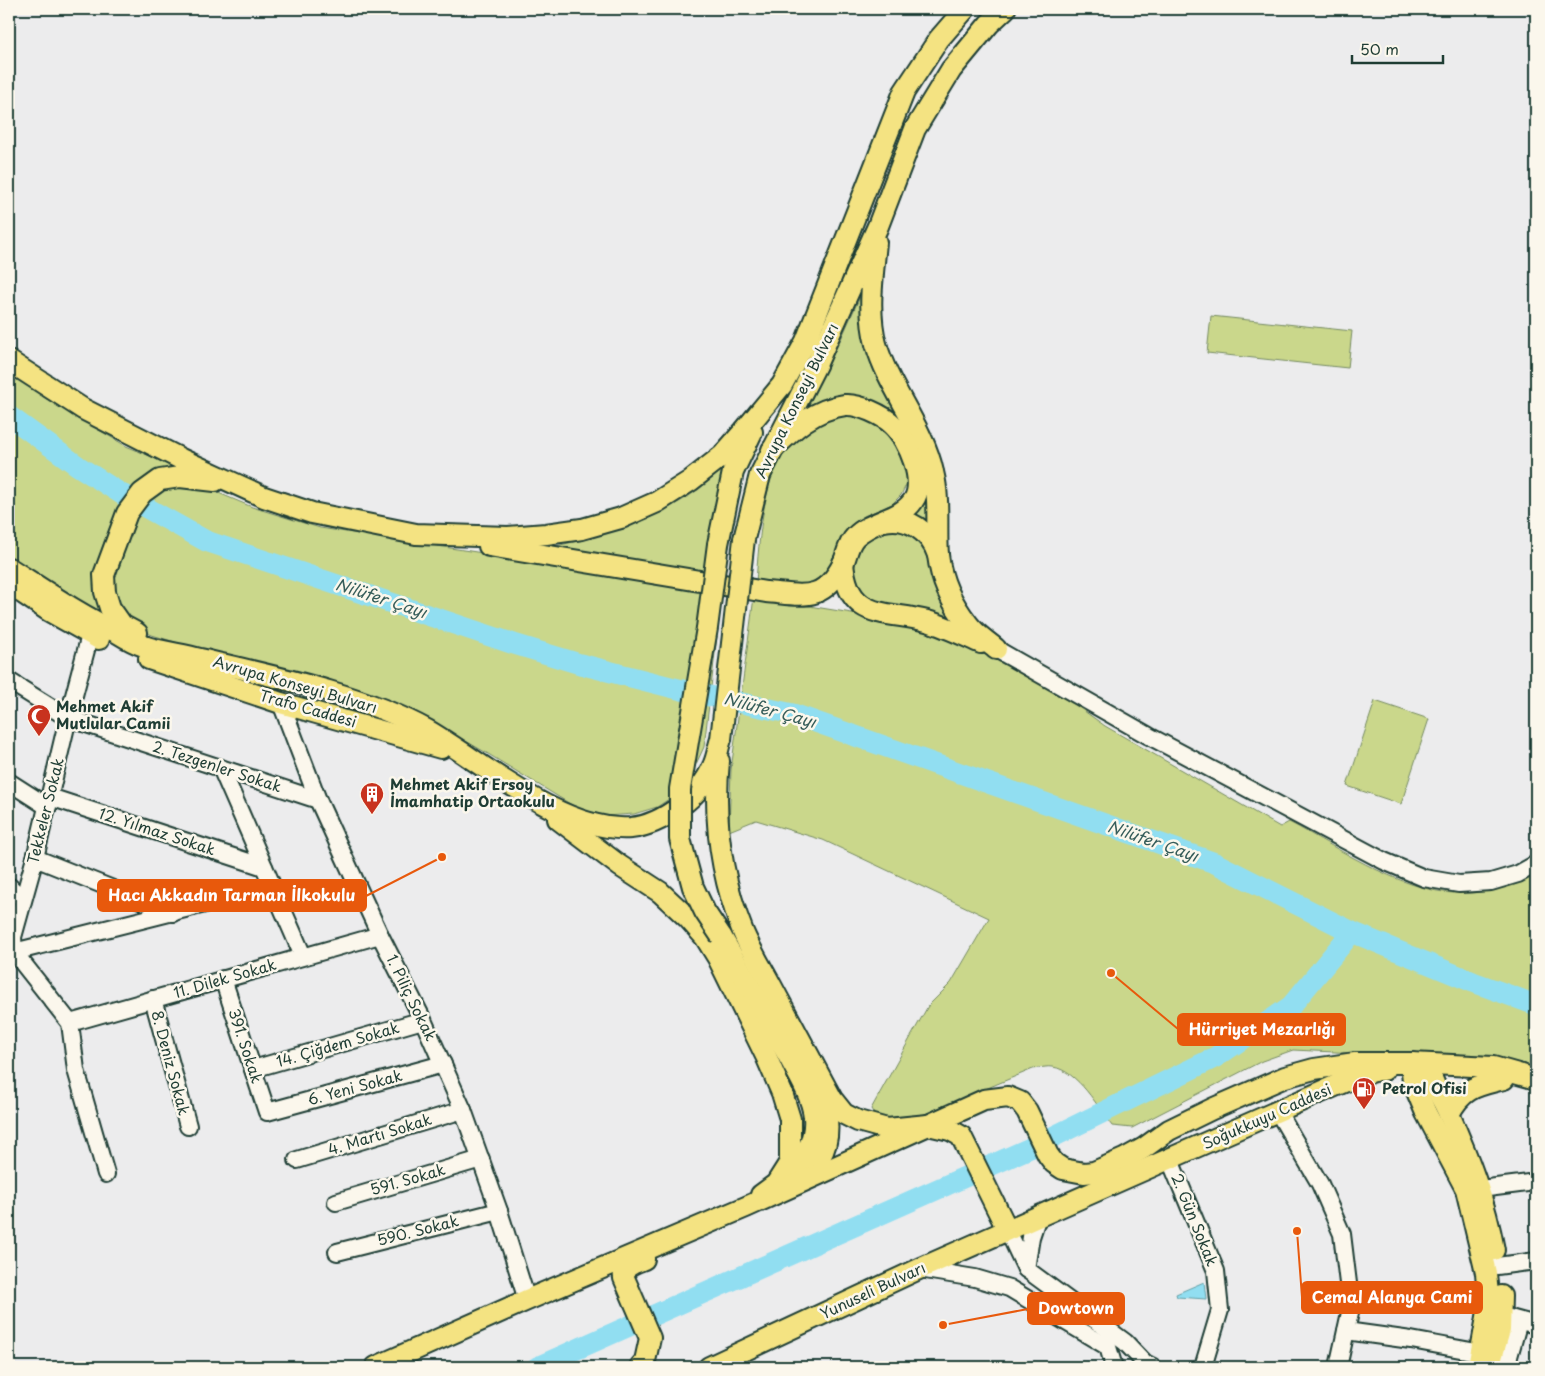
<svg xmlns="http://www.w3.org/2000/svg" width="1545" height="1376" font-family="'Playpen Sans',sans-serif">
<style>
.green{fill:#cad78b;stroke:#748a60}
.water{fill:#91def1;stroke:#639ea5}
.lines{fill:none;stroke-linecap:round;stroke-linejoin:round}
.river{stroke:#91def1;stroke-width:21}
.minor-casing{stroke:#1f3d34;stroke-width:20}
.major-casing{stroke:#1f3d34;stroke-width:24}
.minor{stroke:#fbf7ec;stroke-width:16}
.major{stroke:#f4e382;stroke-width:20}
.major-bridge-casing{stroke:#1f3d34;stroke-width:24;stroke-linecap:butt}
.major-bridge{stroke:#f4e382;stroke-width:20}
.labels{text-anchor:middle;stroke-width:5;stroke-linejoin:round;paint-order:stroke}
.street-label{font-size:15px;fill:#1f3d34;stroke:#fbf7ec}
.poi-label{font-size:15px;font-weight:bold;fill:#1f3d34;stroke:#fbf7ec;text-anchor:start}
.water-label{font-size:16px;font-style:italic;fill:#365d5a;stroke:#fbf7ec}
.leader{fill:none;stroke:#e8590c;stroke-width:2}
.callout-dot{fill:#e8590c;stroke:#fbf7ec;stroke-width:2}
.callout{fill:#e8590c;stroke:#e8590c;stroke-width:2}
.callout-label{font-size:16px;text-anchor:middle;font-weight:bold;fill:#fff}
</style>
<rect width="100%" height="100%" fill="#ececed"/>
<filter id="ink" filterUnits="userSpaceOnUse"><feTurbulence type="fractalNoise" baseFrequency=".02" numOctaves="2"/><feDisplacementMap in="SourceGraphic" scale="10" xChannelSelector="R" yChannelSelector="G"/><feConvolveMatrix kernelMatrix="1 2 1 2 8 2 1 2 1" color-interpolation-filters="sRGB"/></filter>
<g filter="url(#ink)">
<!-- green -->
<g class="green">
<polygon points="867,281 865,322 926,469 931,532 909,515 918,467 866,404 792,423 841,339"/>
<polygon points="1211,316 1352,331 1348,368 1207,353"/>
<path d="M9 372 45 398 126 446 181 469C165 472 148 473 134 485 118 499 94 563 94 584 95 599 103 611 112 622L9 559Z"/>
<path d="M858 413 893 435 907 470 908 481 901 495 892 504 864 516 850 526 837 547 834 561 824 576 814 583 794 586 756 583C759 540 763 469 794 436 800 429 815 422 823 418 833 413 847 414 858 413Z"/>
<path d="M762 428C738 476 731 525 724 577L547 548C602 536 663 519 708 482 727 465 745 447 762 428Z"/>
<polygon points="197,484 252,507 320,528 587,569 722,593 704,747 689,779 675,795 657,807 634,814 605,816 580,810 485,752 425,718 152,635 129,624 122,617 112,584 135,516 149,496 165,487"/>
<path d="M890 528 907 531 923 544 962 627 877 605C870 601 864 597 859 590 851 576 854 552 866 541 873 534 881 531 890 528Z"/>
<path d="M754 597 876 617 943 634 986 654 1036 681 1073 703 1105 726 1280 827 1289 822C1343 850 1409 898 1471 893 1495 892 1515 883 1536 873V1074L1440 1057 1293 1050 1262 1061 1132 1128 1112 1126C1098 1107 1078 1071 1053 1067 1047 1066 1039 1068 1033 1069L923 1115 903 1120 888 1121 876 1117 871 1109 928 1006 951 983 989 918 823 840 756 820 729 831 731 770Z"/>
<polygon points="1375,701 1429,719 1401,804 1347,786"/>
</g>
<!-- water -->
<polygon class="water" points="1204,1282 1206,1299 1177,1297 1176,1294"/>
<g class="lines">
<!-- river -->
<g class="river">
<polyline points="9,416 78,466 120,493 206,541 514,644 580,664 686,691 793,714 1215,863 1352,932 1473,982 1536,1005"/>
<polyline points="537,1367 1030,1148 1216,1057 1291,1006 1352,932"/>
</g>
<!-- minor casing -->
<g class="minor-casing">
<g id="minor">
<polyline points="90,635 68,718 35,858 13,937 14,952 70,1023 76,1070 106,1174"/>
<polyline points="996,649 1149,736 1384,861 1424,878 1459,884 1491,882 1518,874 1536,864"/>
<polyline points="9,681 68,718 318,800"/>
<polyline points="281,703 318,800 380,935 423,1020 463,1110 499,1211 527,1300"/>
<polyline points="221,768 303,956"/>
<polyline points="9,782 48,807"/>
<polyline points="50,797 264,867"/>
<polyline points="35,858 173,913"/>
<polyline points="9,886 22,899"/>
<polyline points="14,952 273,887"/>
<polyline points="223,979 267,1112 443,1064"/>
<polyline points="153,999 188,1126"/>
<polyline points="70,1023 380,935"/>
<polyline points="253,1069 423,1020"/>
<polyline points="1278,1112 1320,1184 1342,1234 1351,1308 1338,1367"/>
<polyline points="297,1160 463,1110"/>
<polyline points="1170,1160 1216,1271 1220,1310 1203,1367"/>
<polyline points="1480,1189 1536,1182"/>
<polyline points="336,1202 481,1159"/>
<polyline points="1007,1229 1026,1269 1125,1342 1145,1363 1153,1367"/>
<polyline points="337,1252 499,1211"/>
<polyline points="1497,1266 1536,1261"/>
<polyline points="919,1269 975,1278 1009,1288 1108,1347 1114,1367"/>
<polyline points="1026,1269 1031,1237 1038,1216"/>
<polyline points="1510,1318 1536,1325"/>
<polyline points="1346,1331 1411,1340 1482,1353"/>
<polyline points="1506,1367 1519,1321"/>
</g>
</g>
<!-- major casing -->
<g class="major-casing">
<g id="major">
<path d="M876 242C873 276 867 311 876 344 889 389 923 426 933 472 940 499 936 528 938 555 941 581 952 604 968 624 975 634 987 641 996 649"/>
<polyline points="9,361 83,409 181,459 264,497 312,513 416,534 508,537 546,534 582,529 621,518 657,502 690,481 722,456 744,431 782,385 806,341 904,92 939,39 965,9"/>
<path d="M884 521C908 516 930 531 938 555"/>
<polyline points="744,539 760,475 816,365 878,226 915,129 951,70 989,24 1005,9"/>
<polyline points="718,544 733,472 752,432"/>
<path d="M489 546 766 592C803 595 823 603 843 564 847 555 848 544 855 537 871 520 900 520 913 501 927 483 908 439 893 425 883 415 859 404 845 405 814 409 792 430 772 450"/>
<path d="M843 563C848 621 884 610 927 621 945 626 963 635 981 643"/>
<path d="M9 568C45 591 80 615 118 633 126 638 135 643 144 646 162 652 182 654 200 659 272 676 362 694 427 730 484 763 562 833 631 828 662 825 701 796 713 766 717 758 718 748 721 739"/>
<polyline points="9,584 49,611 99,639"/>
<polyline points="137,633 122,625 110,608 105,592 104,575 127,513 142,493 160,480 180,477 215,481"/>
<polyline points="149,659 281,703 441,748"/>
<path d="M719 761C713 819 721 877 743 932 751 951 763 970 773 989 792 1025 812 1062 832 1099L844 1114 858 1121 887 1129 928 1125 950 1130 961 1136 1007 1229"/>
<polyline points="558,819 620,866 660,892 689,919 705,937 718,958 766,1056 782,1093 790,1119 790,1162 776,1184 761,1195"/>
<path d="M721 936C743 974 764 1012 785 1050 795 1069 812 1095 814 1117 816 1138 805 1157 794 1173"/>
<polyline points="1411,1063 1413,1082 1426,1113 1466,1189 1486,1273 1489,1306 1478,1367"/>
<path d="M1428 1064C1430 1081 1442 1098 1449 1114 1469 1159 1485 1201 1494 1250"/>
<path d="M1449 1114C1463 1087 1477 1086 1504 1079"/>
<path d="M801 1178C807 1171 815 1165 820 1157 833 1137 826 1111 822 1088"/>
<polyline points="1491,1361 1500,1330 1501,1296"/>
<polyline points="376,1367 527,1300 746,1207 984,1100 1008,1097 1020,1102 1027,1111 1048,1155 1054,1163 1063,1169 1084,1173 1094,1172 1124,1159 1144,1148 1169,1130 1212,1109 1285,1077 1314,1069 1355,1063 1411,1063 1493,1067 1536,1079"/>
<path d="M640 1367 645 1361 650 1338 624 1278C622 1266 634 1263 644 1259"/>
<polyline points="709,1367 919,1269 1353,1078 1377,1070 1384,1070"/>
</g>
</g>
<!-- minor -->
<use href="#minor" class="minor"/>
<!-- major -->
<use href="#major" class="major"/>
<!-- major-bridge casing -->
<g class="major-bridge-casing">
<g id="major-bridge">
<polyline points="718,544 707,628 680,789 680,839 693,887 705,912 721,936"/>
<polyline points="721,739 744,539"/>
</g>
</g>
<!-- major-bridge -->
<use href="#major-bridge" class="major-bridge"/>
</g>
</g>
<!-- icons -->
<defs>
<g id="mosque-pin" transform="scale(1.25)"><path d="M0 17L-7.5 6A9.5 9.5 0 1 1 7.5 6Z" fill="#c8321e" stroke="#fbf7ec"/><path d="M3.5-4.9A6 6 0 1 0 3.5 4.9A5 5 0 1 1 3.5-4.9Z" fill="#fff"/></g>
<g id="building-pin" transform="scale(1.25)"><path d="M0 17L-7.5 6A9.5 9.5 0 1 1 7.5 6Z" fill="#c8321e" stroke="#fbf7ec"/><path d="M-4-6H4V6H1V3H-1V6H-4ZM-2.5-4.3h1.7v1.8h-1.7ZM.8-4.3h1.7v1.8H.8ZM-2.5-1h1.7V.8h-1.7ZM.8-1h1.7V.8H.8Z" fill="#fff"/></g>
<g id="fuel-pin" transform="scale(1.25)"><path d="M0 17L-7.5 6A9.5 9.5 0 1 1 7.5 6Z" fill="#c8321e" stroke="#fbf7ec"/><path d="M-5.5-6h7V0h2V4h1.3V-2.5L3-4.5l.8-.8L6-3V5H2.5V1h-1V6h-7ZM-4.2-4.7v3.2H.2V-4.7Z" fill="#fff"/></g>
</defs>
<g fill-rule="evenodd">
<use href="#mosque-pin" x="39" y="716"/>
<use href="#building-pin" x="372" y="794"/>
<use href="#fuel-pin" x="1364" y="1089"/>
</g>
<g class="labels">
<!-- street labels -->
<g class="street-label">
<text transform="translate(797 401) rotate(-64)" y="5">Avrupa Konseyi Bulvarı</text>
<text transform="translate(295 685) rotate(16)" y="5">Avrupa Konseyi Bulvarı</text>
<text transform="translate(308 709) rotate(16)" y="5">Trafo Caddesi</text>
<text transform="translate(217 767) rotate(18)" y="5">2. Tezgenler Sokak</text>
<text transform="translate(46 811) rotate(-76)" y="5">Tekkeler Sokak</text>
<text transform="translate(157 832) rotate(18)" y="5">12. Yılmaz Sokak</text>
<text transform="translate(225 979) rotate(-16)" y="5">11. Dilek Sokak</text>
<text transform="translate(411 998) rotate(64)" y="5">1. Piliç Sokak</text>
<text transform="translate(338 1045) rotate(-16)" y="5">14. Çiğdem Sokak</text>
<text transform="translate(245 1046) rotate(72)" y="5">391. Sokak</text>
<text transform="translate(170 1063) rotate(75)" y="5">8. Deniz Sokak</text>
<text transform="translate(355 1088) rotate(-15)" y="5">6. Yeni Sokak</text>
<text transform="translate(1267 1117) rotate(-24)" y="5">Soğukkuyu Caddesi</text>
<text transform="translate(380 1135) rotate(-17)" y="5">4. Martı Sokak</text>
<text transform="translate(408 1180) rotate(-16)" y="5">591. Sokak</text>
<text transform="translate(1194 1220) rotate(68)" y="5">2. Gün Sokak</text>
<text transform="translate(418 1231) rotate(-14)" y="5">590. Sokak</text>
<text transform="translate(873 1291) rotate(-25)" y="5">Yunuseli Bulvarı</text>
</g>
<!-- poi labels -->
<g class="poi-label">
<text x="56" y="712">Mehmet Akif<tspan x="56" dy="17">Mutlular Camii</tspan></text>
<text x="390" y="790">Mehmet Akif Ersoy<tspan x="390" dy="17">İmamhatip Ortaokulu</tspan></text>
<text x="1382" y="1094">Petrol Ofisi</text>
</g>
<!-- water labels -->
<g class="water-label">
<text transform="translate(381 598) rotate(18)" y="6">Nilüfer Çayı</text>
<text transform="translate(770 710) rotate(15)" y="6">Nilüfer Çayı</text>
<text transform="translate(1153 841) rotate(19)" y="6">Nilüfer Çayı</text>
</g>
</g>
<!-- callouts -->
<path class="leader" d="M442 857L366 896M1111 973L1178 1029M1297 1231L1302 1297M943 1325L1028 1309"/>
<g class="callout-dot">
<circle cx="442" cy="857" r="5"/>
<circle cx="1111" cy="973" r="5"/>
<circle cx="1297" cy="1231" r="5"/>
<circle cx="943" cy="1325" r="5"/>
</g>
<g class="callout">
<rect x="98" y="880" width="268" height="31" rx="5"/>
<rect x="1178" y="1014" width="167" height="31" rx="5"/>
<rect x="1302" y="1282" width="180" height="31" rx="5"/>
<rect x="1028" y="1293" width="96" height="31" rx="5"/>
</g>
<g class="callout-label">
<text x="232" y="901">Hacı Akkadın Tarman İlkokulu</text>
<text x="1262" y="1035">Hürriyet Mezarlığı</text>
<text x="1392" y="1303">Cemal Alanya Cami</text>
<text x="1076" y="1314">Dowtown</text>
</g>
<!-- margin -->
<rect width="1545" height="1376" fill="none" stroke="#fbf7ec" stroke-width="30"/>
<rect x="15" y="15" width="1515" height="1346" fill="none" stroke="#1f3d34" stroke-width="2" filter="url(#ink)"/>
<!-- scale -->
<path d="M1352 55v8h91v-8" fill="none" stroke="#1f3d34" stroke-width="2.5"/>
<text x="1360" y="55" font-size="15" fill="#1f3d34" stroke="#fbf7ec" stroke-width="4" paint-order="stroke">50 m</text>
</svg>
